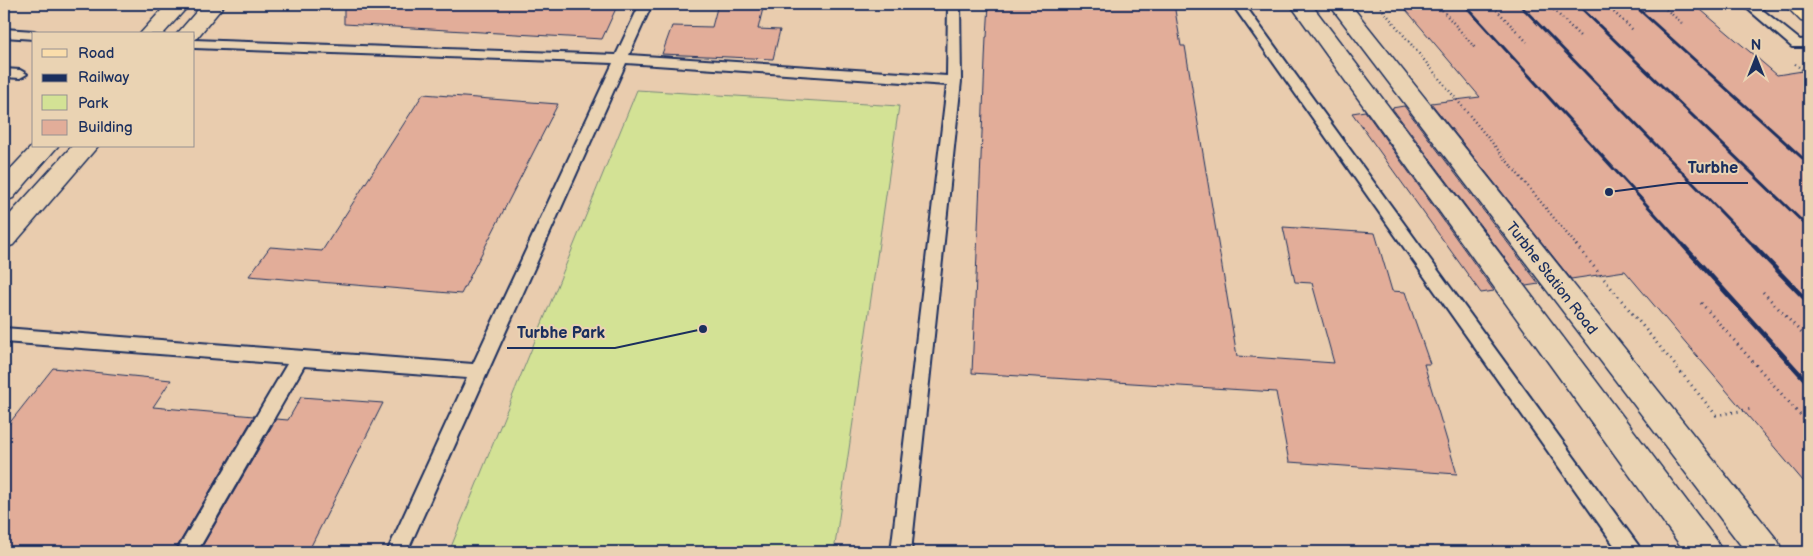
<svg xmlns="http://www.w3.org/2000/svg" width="1813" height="556" font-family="'Balsamiq Sans',sans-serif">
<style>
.green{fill:#d3e295;stroke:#77887a}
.building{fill:#e2ad99;stroke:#1b2f5e}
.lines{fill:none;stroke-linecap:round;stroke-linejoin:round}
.service-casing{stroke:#1b2f5e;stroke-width:4}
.tertiary-casing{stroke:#1b2f5e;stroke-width:3}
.primary-casing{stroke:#1b2f5e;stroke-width:3}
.path-far1{stroke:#1b2f5e;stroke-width:2.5;stroke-dasharray:1 3;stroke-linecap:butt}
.path{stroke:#1b2f5e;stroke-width:3;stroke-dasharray:1 4.5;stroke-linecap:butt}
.service{fill:#ead3b3;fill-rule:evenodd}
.tertiary{fill:#ead3b3;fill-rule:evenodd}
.primary{fill:#faddab;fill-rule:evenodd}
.rail-far1{stroke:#1b2f5e;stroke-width:3}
.rail{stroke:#1b2f5e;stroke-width:4.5}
.labels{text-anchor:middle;stroke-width:4;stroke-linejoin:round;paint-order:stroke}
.street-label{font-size:15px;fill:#1b2f5e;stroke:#ead3b3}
.leader{fill:none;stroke:#1b2f5e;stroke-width:2}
.callout-dot{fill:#1b2f5e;stroke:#ead3b3;stroke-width:2}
.callout-label{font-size:16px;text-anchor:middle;font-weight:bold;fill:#1b2f5e;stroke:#ead3b3;stroke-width:4;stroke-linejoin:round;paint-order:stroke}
</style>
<rect width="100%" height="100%" fill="#e9ccae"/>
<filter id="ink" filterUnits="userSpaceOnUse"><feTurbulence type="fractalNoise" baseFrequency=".02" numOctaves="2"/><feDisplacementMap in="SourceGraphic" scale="10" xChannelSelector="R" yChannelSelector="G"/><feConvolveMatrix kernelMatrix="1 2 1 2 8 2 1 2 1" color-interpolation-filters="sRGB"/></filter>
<g filter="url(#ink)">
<!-- green -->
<polygon class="green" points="637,90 899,106 834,552 449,552"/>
<!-- building -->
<g class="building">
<polygon points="344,4 618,4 602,39 344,24"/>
<polygon points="718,4 764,4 758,29 780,30 773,59 662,54 672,26 712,27"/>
<polygon points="989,4 1174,4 1181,46 1185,46 1237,356 1334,363 1312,283 1295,282 1283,227 1375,233 1392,291 1405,292 1430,364 1424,364 1457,474 1289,462 1276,392 972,373 986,37 987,37"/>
<polygon points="1401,4 1694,4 1777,75 1809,70 1809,488 1625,271 1571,279 1431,103 1480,97"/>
<polygon points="423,94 558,104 461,294 249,276 270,247 322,251"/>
<polygon points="1404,106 1539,284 1526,286 1392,108"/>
<polygon points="1365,111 1494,291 1481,293 1352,113"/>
<polygon points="53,368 171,380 153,407 254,416 174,552 4,552 4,430"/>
<polygon points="301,397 383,403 308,552 199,552 276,419 288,420"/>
</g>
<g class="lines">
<!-- service casing -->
<g class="service-casing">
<g id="service">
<polygon points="640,4 652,4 629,55 947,76 948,4 960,4 961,81 911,552 891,552 947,85 626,63 407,552 387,552 467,378 304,366 197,552 176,552 287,364 4,342 4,328 473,364 613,63 194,48 194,40 616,55"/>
<polygon points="1232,4 1244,4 1638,545 1641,552 1619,552"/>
<polygon points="1742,4 1755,4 1800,40 1809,39 1809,47 1792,47"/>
<polygon points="4,29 34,31 40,34 34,34 34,39 4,37"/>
<polygon points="4,69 20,70 27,74 20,78 4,77"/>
</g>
</g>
<!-- tertiary casing -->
<g class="tertiary-casing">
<g id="tertiary">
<polygon points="167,4 190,4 163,34 140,34"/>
<polygon points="203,4 225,4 196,39 194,39 194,34 177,34"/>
<polygon points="1290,4 1311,4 1717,541 1722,552 1685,552"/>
<polygon points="1329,4 1350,4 1778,541 1783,552 1746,552"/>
<polygon points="34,144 34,146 58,146 13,198 4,201 4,176"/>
<polygon points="72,146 98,146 13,245 4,248 4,221"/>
</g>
</g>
<!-- primary casing -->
<g class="primary-casing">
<polygon id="primary" points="1784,4 1808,4 1809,5 1809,22 1801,21"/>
</g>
<!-- path-far1 -->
<g class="path-far1">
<polyline points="1378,4 1577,246"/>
<polyline points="1437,4 1476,49"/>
<polyline points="1491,4 1527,42"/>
<polyline points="1548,4 1580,36"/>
<polyline points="1605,4 1633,30"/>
<polyline points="1660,4 1683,24"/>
<polyline points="1795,64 1809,75"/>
</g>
<!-- path -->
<g class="path">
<polyline points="1576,245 1716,415 1752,409"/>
<polyline points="1763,292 1809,341"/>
<polyline points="1701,303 1809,425"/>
</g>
<!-- service -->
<use href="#service" class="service"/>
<!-- tertiary -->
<use href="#tertiary" class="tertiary"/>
<!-- primary -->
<use href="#primary" class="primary"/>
<!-- rail-far1 -->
<g class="rail-far1">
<polyline points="1464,4 1684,246"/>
<polyline points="1519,4 1754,246"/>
<polyline points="1577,4 1809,228"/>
<polyline points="1633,4 1809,164"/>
</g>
<!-- rail -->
<g class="rail">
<polyline points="1683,245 1809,384"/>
<polyline points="1753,245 1809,303"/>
</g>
</g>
</g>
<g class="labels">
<!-- street labels -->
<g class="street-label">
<text transform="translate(1552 278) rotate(52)" y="5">Turbhe Station Road</text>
</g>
</g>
<!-- callouts -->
<path class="leader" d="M1609 192L1678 183H1748M703 329L615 348H507"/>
<g class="callout-dot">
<circle cx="1609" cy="192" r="5"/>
<circle cx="703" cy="329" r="5"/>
</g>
<g class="callout-label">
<text x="1713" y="173">Turbhe</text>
<text x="561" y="338">Turbhe Park</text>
</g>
<!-- margin -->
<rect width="1813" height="556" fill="none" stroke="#ead3b3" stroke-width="20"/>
<rect x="10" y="10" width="1793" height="536" fill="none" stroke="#1b2f5e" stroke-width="2" filter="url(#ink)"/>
<!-- legend -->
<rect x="32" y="32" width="162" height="115" fill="#ead3b3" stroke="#979191"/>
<rect x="42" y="49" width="25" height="8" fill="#faddab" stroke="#979191"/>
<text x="78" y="58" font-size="15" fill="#1b2f5e">Road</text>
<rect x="42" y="74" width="25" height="8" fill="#1b2f5e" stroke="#979191"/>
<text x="78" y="82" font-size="15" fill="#1b2f5e">Railway</text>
<rect x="42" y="95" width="25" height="15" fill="#d3e295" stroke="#979191"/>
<text x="78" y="108" font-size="15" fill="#1b2f5e">Park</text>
<rect x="42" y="120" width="25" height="15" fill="#e2ad99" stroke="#979191"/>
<text x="78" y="132" font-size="15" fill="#1b2f5e">Building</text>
<!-- north arrow -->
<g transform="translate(1756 58)" stroke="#ead3b3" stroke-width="4" paint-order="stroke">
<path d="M0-4L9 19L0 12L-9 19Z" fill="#1b2f5e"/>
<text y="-8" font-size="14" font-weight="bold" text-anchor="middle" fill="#1b2f5e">N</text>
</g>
</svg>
